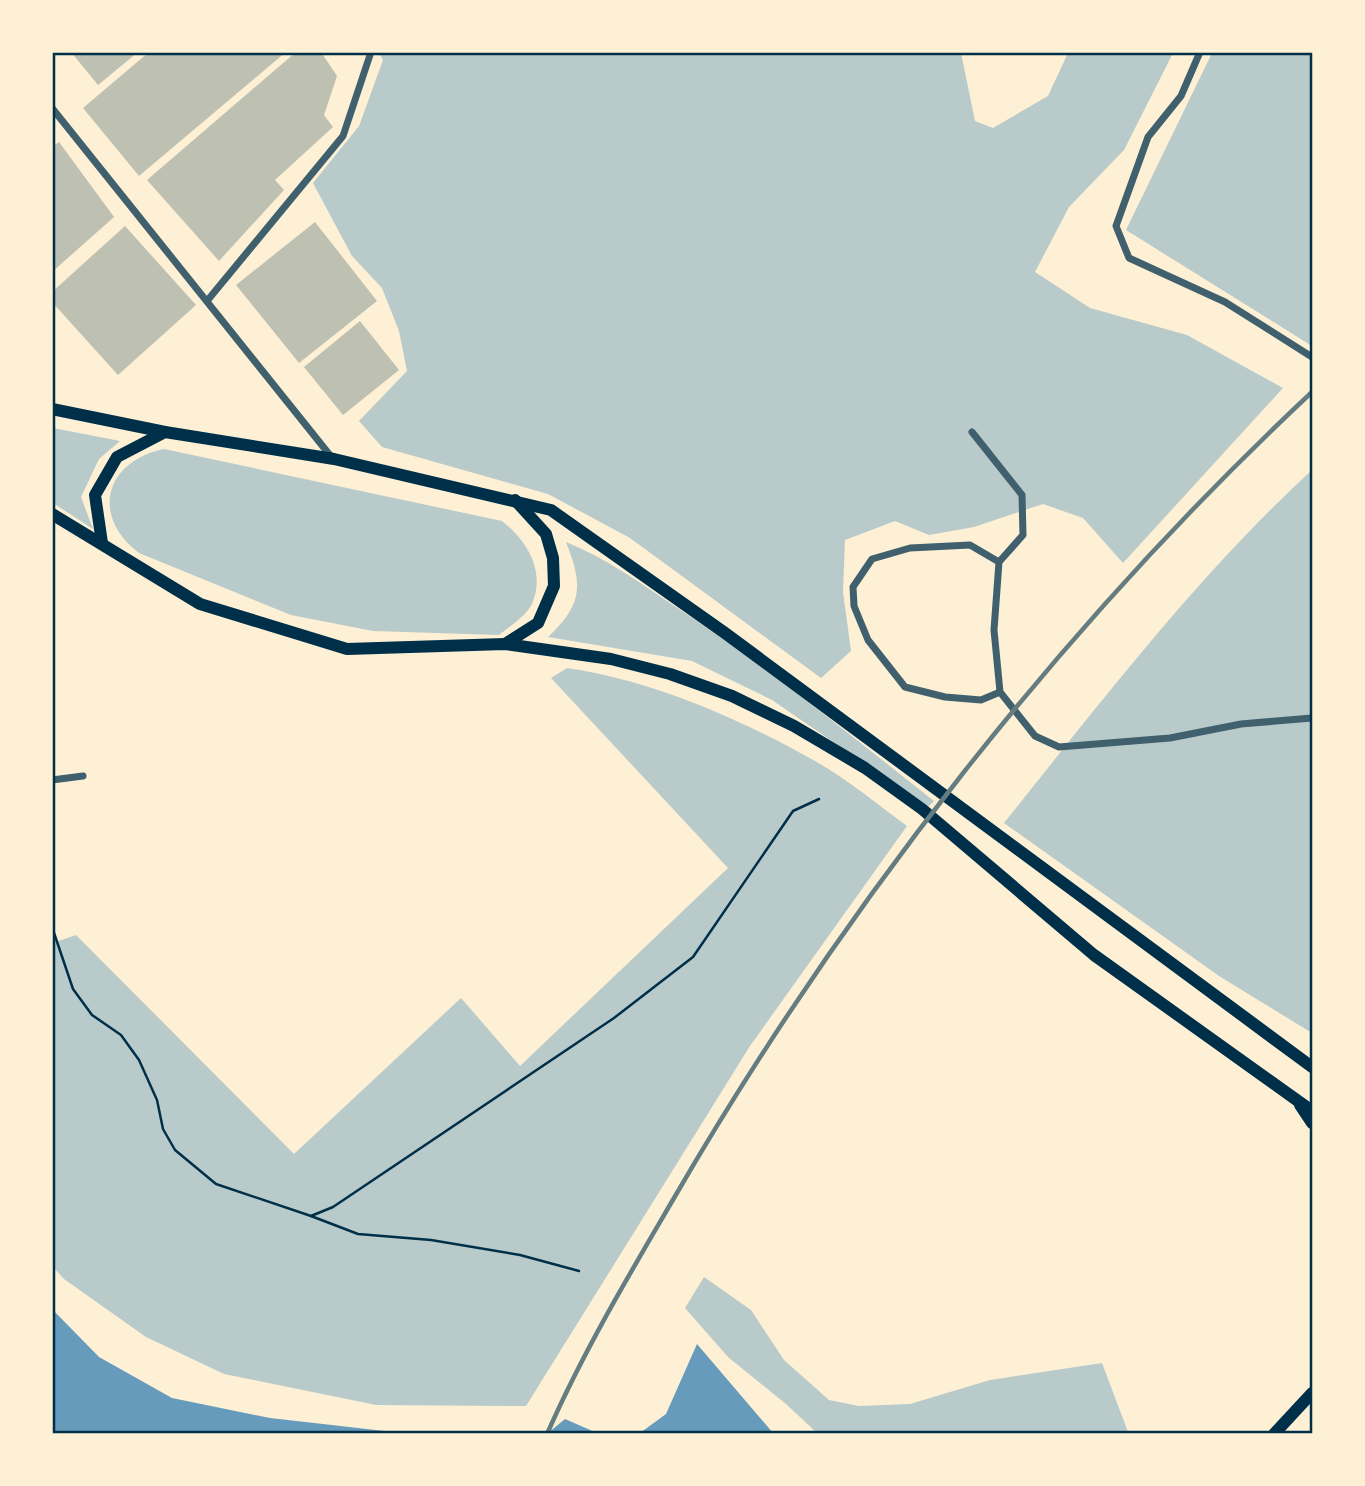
<svg xmlns="http://www.w3.org/2000/svg" width="1365" height="1486" font-family="Spectral,serif">
<style>
.green{fill:#b9caca}
.water{fill:#669bbc}
.building{fill:#bec0b2}
.lines{fill:none;stroke-linecap:round;stroke-linejoin:round}
.path{stroke:#003049;stroke-width:2.5}
.minor{stroke:#3f606c;stroke-width:7}
.secondary{stroke:#003049;stroke-width:12}
.rail{stroke:#657d81;stroke-width:4.5}
.neatline{fill:none;stroke:#003049;stroke-width:2.5}
</style>
<rect width="100%" height="100%" fill="#fdf0d5"/>
<!-- green -->
<g class="green">
<polygon points="379,53 961,53 975,121 993,128 1048,96 1068,53 1173,53 1124,150 1069,207 1035,272 1090,308 1187,335 1283,388 1123,563 1083,518 1043,504 974,527 929,535 895,521 845,540 843,592 851,651 821,678 630,538 548,494 382,447 359,421 407,371 399,331 382,288 352,256 313,183 359,126 383,60"/>
<polygon points="1212,53 1312,53 1312,346 1126,230"/>
<polygon points="53,428 120,441 99,459 81,497 93,529 53,503"/>
<path d="M164 449 502 521C527 541 546 571 532 604 526 616 509 627 499 635L373 631 291 615 139 553C90 516 105 461 164 449Z"/>
<path d="M1312 470V1033L1219 976 1004 823C1102 701 1197 576 1312 470Z"/>
<path d="M566 542C606 558 640 583 676 607 766 666 849 734 934 801L928 807 772 700 692 661 548 637C583 604 583 585 566 542Z"/>
<path d="M567 668C651 680 741 719 815 761 847 779 877 804 907 826L750 1046 526 1406 376 1405 224 1374 146 1337 64 1279 53 1267V943L76 935 294 1154 461 998 520 1066 728 868 551 678Z"/>
<polygon points="704,1277 751,1310 784,1360 829,1400 859,1406 910,1404 990,1380 1102,1363 1128,1432 817,1433 786,1404 728,1357 685,1308"/>
</g>
<!-- water -->
<g class="water">
<polygon points="52,1309 99,1357 172,1398 270,1418 402,1433 53,1433"/>
<polygon points="697,1344 773,1433 640,1433 666,1414"/>
<polygon points="565,1419 597,1433 548,1433"/>
</g>
<!-- building -->
<g class="building">
<polygon points="71,52 138,52 98,85"/>
<polygon points="149,52 286,52 139,176 83,108"/>
<polygon points="296,52 321,52 337,76 324,115 333,127 275,180 284,190 219,261 147,180"/>
<polygon points="59,142 114,217 52,272 52,147"/>
<polygon points="315,222 377,301 299,363 236,285"/>
<polygon points="125,226 196,305 118,375 52,302 52,292"/>
<polygon points="360,321 399,370 343,415 304,367"/>
</g>
<g class="lines">
<!-- path -->
<g class="path">
<polyline points="52,927 73,989 92,1015 121,1035 139,1060 157,1100 163,1129 175,1150 216,1184 311,1216 333,1207 614,1018 693,957 793,811 819,799"/>
<polyline points="311,1216 358,1234 431,1240 520,1255 579,1271"/>
</g>
<!-- minor -->
<g class="minor">
<polyline points="1200,52 1181,96 1148,137 1116,226 1129,258 1225,302 1312,357"/>
<polyline points="52,108 333,459"/>
<polyline points="207,301 343,136 371,52"/>
<polyline points="972,432 1022,495 1023,535 999,562 994,630 1000,692 1035,736 1059,747 1170,738 1241,724 1312,718"/>
<polyline points="999,562 970,545 910,548 872,559 853,587 854,606 868,640 905,687 945,697 981,700 1000,692"/>
<polyline points="52,780 83,776"/>
</g>
<!-- secondary -->
<g class="secondary">
<polyline points="52,409 165,432 334,459 551,510 725,633 1312,1067"/>
<polyline points="52,514 200,604 347,649 505,644 611,659 670,674 732,696 794,726 865,768 922,809 1094,955 1312,1111"/>
<polyline points="102,543 95,495 117,457 165,432"/>
<polyline points="505,644 538,623 554,586 553,558 546,534 515,500"/>
<polyline points="1300,1105 1312,1123"/>
<polyline points="1274,1434 1312,1393"/>
</g>
<!-- rail -->
<path class="rail" d="M547 1434C583 1352 629 1275 674 1198 844 905 1065 623 1312 392"/>
</g>
<!-- border -->
<rect width="1365" height="1486" fill="none" stroke="#fdf0d5" stroke-width="108"/>
<rect x="54" y="54" width="1257" height="1378" class="neatline"/>
</svg>
